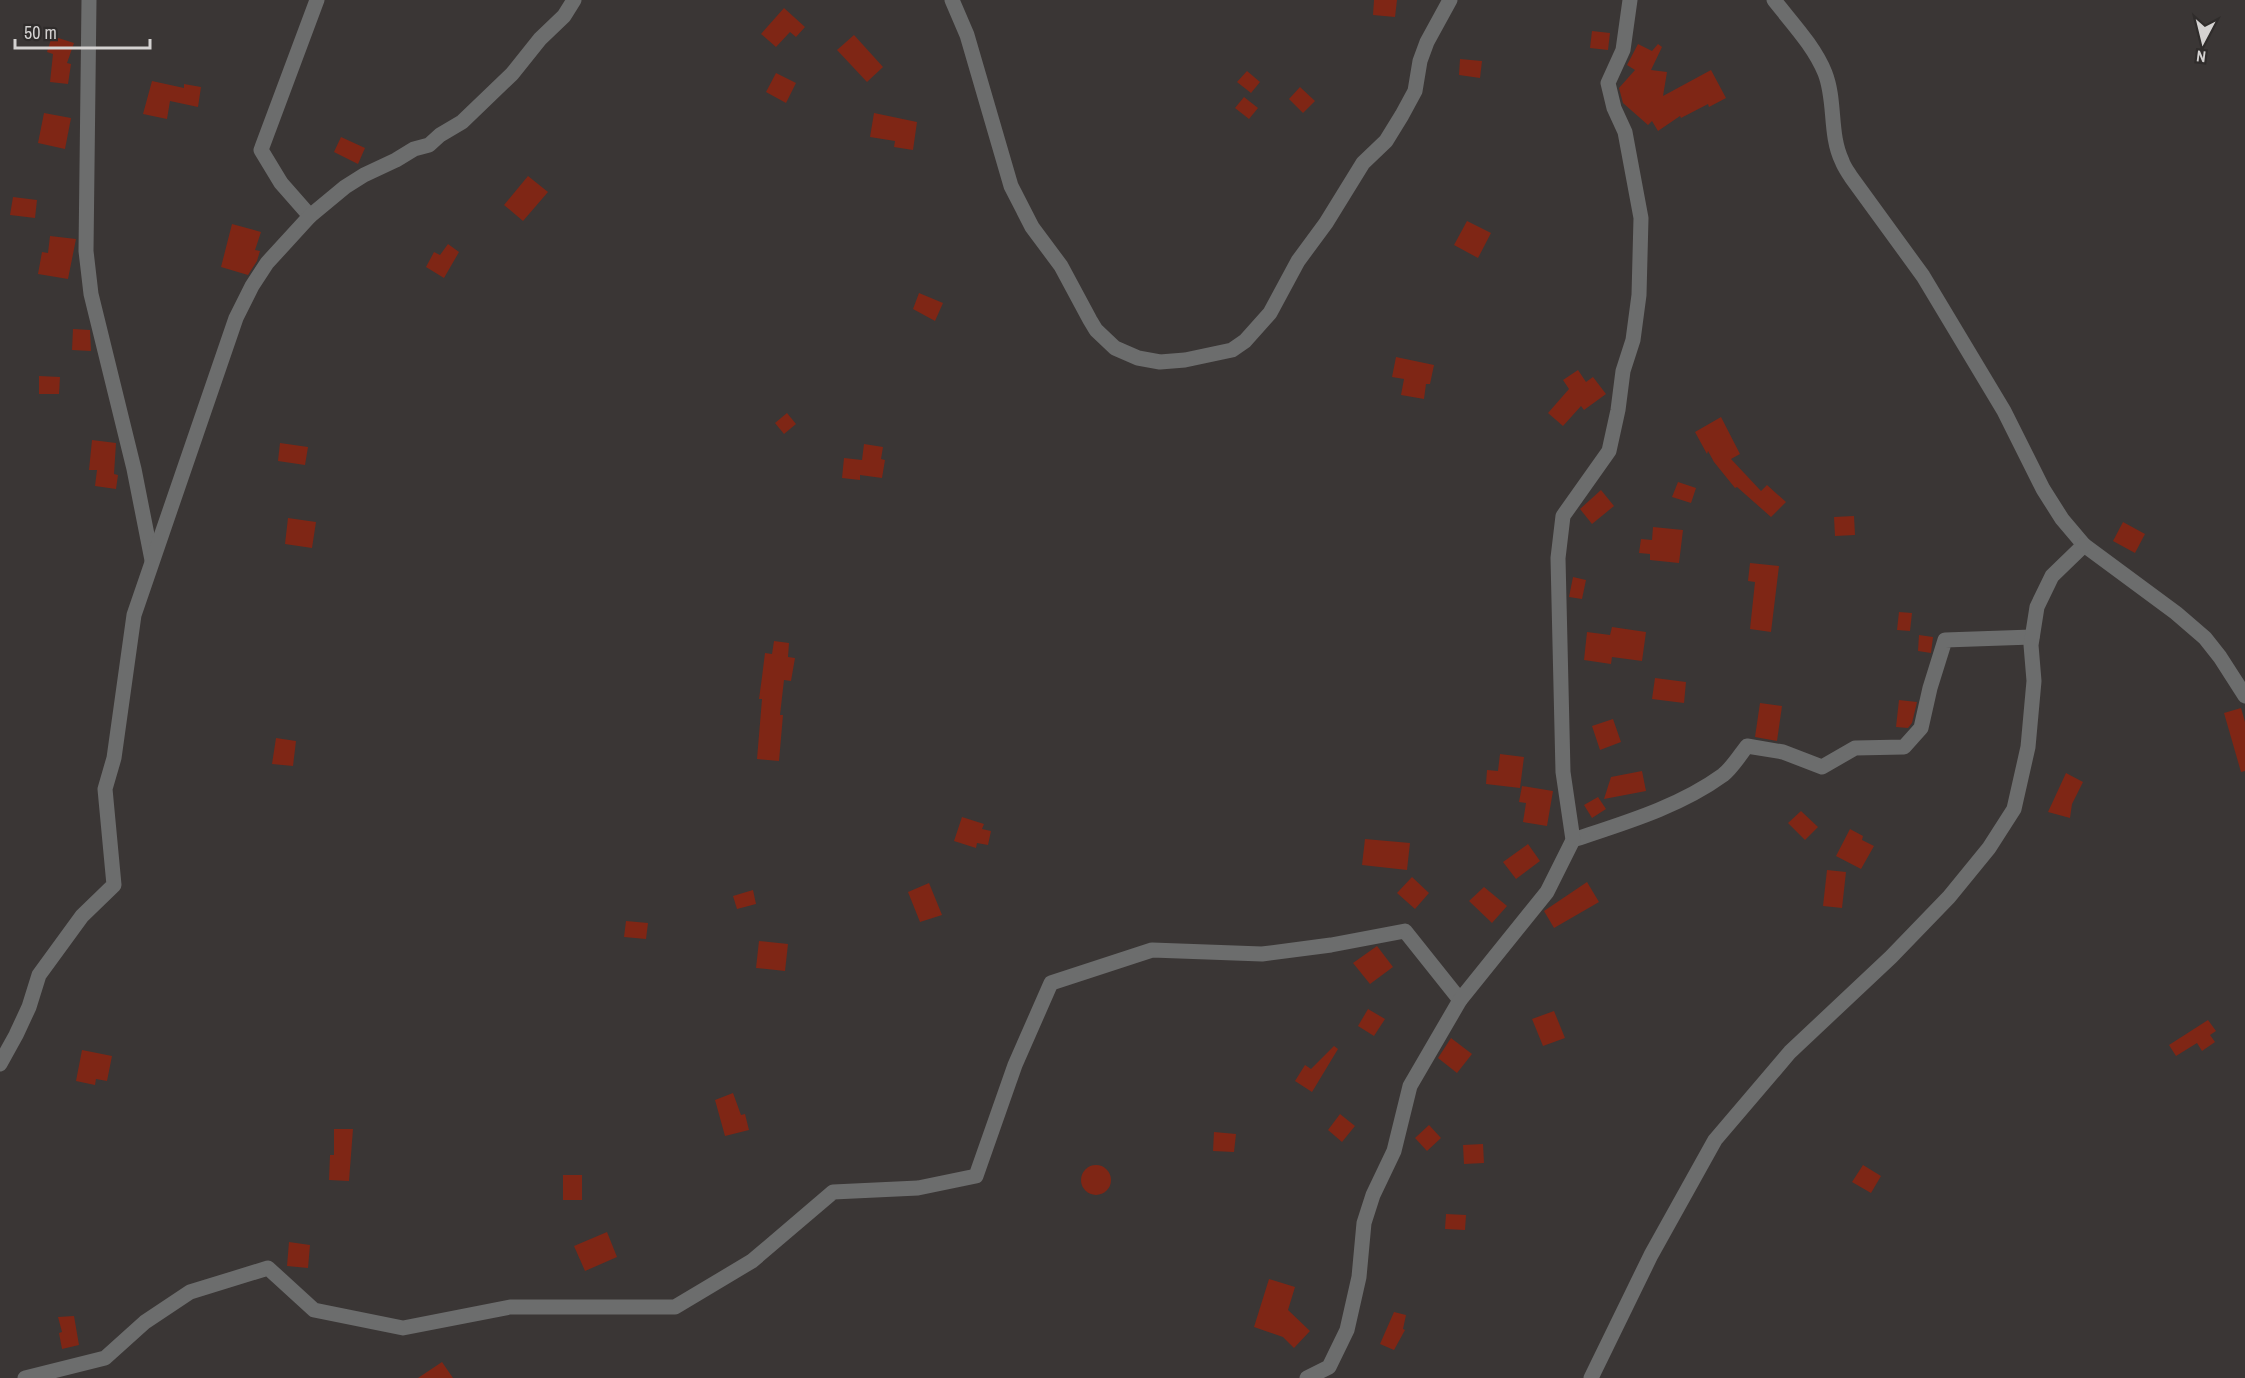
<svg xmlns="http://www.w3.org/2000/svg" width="2245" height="1378" font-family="'Archivo Narrow',sans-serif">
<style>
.building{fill:#7f2615}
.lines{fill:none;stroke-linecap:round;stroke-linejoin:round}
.minor{stroke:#6c6d6d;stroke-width:15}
</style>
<rect width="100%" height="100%" fill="#3a3635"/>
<!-- building -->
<g class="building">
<polygon points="1374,0 1397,0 1395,17 1373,15"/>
<polygon points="784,8 805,27 796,37 790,32 776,47 761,34"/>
<polygon points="1592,31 1610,33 1608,50 1590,48"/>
<polygon points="854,35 883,67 867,82 837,50"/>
<polygon points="52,36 74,43 67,63 71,64 68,84 50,82 53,54 47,52"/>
<polygon points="1638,44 1652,51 1658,44 1662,47 1651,70 1667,72 1663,96 1711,70 1726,98 1709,107 1708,104 1681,118 1680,116 1658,131 1652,121 1648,125 1623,103 1619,88 1635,70 1627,65"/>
<polygon points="1460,59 1482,61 1480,78 1459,75"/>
<polygon points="1247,71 1260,82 1251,93 1237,82"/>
<polygon points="776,73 796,83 786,103 766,92"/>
<polygon points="152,81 184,88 184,84 201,87 198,107 170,101 167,119 143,114"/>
<polygon points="1300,87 1315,101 1303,113 1289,99"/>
<polygon points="1244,97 1258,108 1249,119 1235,108"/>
<polygon points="44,113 71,118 65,149 38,143"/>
<polygon points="874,113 917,122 913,150 894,147 895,141 870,137"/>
<polygon points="341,137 365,148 358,164 334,152"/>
<polygon points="528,176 548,192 523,221 504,205"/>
<polygon points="13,197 37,200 35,218 10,215"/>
<polygon points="1467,221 1491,233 1478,258 1454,245"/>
<polygon points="232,224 261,232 255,250 260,251 257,261 248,275 221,267"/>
<polygon points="50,236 76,239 68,279 38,274 42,252 48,253"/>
<polygon points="448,244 459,252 444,278 426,267 434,252 440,255"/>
<polygon points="919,293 943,303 935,321 913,309"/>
<polygon points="73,329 90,330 91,351 72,350"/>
<polygon points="1396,357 1434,365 1430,384 1426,384 1424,399 1401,395 1404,379 1392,377"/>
<polygon points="1578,370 1586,382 1593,377 1606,394 1584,410 1581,406 1563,426 1548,413 1569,389 1563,380"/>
<polygon points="39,376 60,377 59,394 39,394"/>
<polygon points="787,413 796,424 784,434 775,423"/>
<polygon points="1721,417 1740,454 1731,459 1761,491 1767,485 1786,502 1771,517 1737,487 1735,488 1714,462 1708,451 1707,454 1695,432"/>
<polygon points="92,440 116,443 114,474 118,475 116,489 95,486 97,470 89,470"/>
<polygon points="280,443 308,447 305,465 278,461"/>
<polygon points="864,444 883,447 881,459 885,460 882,478 860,475 860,480 842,478 844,458 862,460"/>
<polygon points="1678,482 1696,488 1691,503 1672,497"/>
<polygon points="1601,490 1614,506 1592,524 1580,509"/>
<polygon points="1854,516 1855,535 1835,536 1834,517"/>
<polygon points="288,518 316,522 312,548 285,544"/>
<polygon points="2123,522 2145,534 2135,553 2113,541"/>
<polygon points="1653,527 1683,530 1679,563 1650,560 1650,554 1639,553 1641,539 1652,540"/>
<polygon points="1750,563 1779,566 1771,632 1750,629 1755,582 1748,581"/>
<polygon points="1573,577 1586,580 1582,599 1569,597"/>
<polygon points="1899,612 1912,613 1910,631 1897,630"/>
<polygon points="1612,627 1646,632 1642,661 1612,657 1611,664 1584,660 1587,632 1610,635"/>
<polygon points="1919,635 1933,637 1931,653 1918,651"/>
<polygon points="774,641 789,643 788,657 795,658 791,681 784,680 780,715 783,715 779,761 757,759 762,699 759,699 762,677 765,653 772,654"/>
<polygon points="1655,678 1686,682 1684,703 1652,699"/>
<polygon points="1899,700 1917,702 1912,723 1908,728 1896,727"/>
<polygon points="1760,703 1782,706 1777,741 1755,737"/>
<polygon points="2241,708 2245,722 2245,771 2241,772 2224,713"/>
<polygon points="1613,719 1621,742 1600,750 1592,726"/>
<polygon points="276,738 296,741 293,766 272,764"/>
<polygon points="1500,754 1524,757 1520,788 1486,784 1487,770 1498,771"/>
<polygon points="1642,771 1646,791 1604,799 1611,777"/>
<polygon points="2066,773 2083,782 2072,804 2070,818 2048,812"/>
<polygon points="1522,786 1553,791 1547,826 1523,822 1526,803 1519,802"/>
<polygon points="1598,797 1606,809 1592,818 1584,805"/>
<polygon points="1801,811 1818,827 1805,840 1788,823"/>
<polygon points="962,817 984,824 982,829 991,831 988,845 977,843 976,848 954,841"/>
<polygon points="1850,829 1863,836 1862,840 1874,846 1861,869 1836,856"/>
<polygon points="1365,839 1410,843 1407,870 1362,865"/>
<polygon points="1528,844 1540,861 1516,879 1503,862"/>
<polygon points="1827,870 1846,872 1842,908 1823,906"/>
<polygon points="1412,877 1429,893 1415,909 1397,893"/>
<polygon points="1587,882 1599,902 1554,928 1544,911"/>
<polygon points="929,883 942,915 920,922 908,892"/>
<polygon points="1484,887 1507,906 1492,923 1469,901"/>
<polygon points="753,890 756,904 737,909 733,896"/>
<polygon points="626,921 648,923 646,939 624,937"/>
<polygon points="759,941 788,944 785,971 756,968"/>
<polygon points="1377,946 1393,967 1370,984 1353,963"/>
<polygon points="1368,1009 1385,1019 1374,1036 1358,1026"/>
<polygon points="1554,1011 1565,1038 1543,1046 1532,1019"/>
<polygon points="2208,1020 2216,1031 2210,1035 2215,1042 2202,1051 2197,1043 2176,1056 2169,1045"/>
<polygon points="1451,1038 1472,1054 1457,1073 1438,1058"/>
<polygon points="1334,1046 1338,1049 1312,1092 1295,1081 1305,1065 1311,1069"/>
<polygon points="82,1050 112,1056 107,1081 96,1079 95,1085 76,1081"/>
<polygon points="733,1093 741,1115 745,1114 749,1130 725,1136 715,1100"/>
<polygon points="1340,1114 1355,1126 1342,1142 1328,1130"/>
<polygon points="1429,1125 1441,1138 1427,1151 1415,1138"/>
<polygon points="334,1129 353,1129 349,1181 329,1180 330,1155 334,1155"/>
<polygon points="1214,1132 1236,1134 1234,1152 1213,1151"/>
<polygon points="1483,1144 1484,1163 1464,1164 1463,1145"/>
<circle cx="1096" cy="1180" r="15"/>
<polygon points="1863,1165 1881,1176 1871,1193 1852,1182"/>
<rect x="563" y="1175" width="19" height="25"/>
<polygon points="1446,1214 1466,1215 1465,1230 1445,1229"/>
<polygon points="607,1232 617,1257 585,1271 574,1246"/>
<polygon points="289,1242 310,1245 308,1268 287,1266"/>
<polygon points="1269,1279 1295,1287 1288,1310 1310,1331 1294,1348 1283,1337 1254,1327"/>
<polygon points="1394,1312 1406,1315 1403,1329 1405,1330 1394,1350 1380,1344"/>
<polygon points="74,1316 79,1345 62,1349 59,1333 62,1332 58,1317"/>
<polygon points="442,1362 453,1378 418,1378"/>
</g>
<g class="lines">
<!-- minor -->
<g class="minor">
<polyline points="89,0 86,251 91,294 134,469 152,560"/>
<polyline points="952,0 967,35 1011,186 1032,227 1061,266 1090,320 1096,330 1115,348 1138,358 1160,362 1185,360 1232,350 1245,341 1270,313 1298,261 1326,223 1363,163 1386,141 1402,115 1415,91 1420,61 1427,42 1450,0"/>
<path d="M1774 0C1792 23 1814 46 1825 73 1836 101 1829 134 1842 161 1844 167 1848 172 1851 177L1923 276 2004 411 2043 489 2062 519 2084 545 2176 613 2205 638 2220 657 2245 696"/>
<polyline points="310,216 281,183 261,150 317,0"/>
<path d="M1573 840C1624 823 1679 807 1723 775 1732 768 1740 755 1747 746L1783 752 1822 767 1855 748 1904 747 1921 728 1930 688 1945 640 2032 637"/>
<polyline points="0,1064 16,1035 29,1007 39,975 82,916 114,885 105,789 114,758 134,615 236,318 252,286 267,263 310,216 345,187 364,175 396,160 414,149 429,145 440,135 462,122 512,74 540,39 564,16 574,0"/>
<polyline points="25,1378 105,1358 145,1322 190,1292 268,1268 314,1310 403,1328 510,1307 675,1307 752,1261 833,1192 918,1188 976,1176 1015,1065 1051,983 1152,950 1262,954 1331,945 1405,931 1460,1000"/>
<polyline points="1307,1378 1329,1367 1347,1330 1359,1277 1364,1223 1373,1195 1394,1151 1410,1086 1460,1000 1547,892 1573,840 1563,772 1558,558 1563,516 1609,451 1618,410 1623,371 1633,340 1639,295 1641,218 1625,132 1614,108 1608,83 1623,50 1630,0"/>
<polyline points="1591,1378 1651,1255 1715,1140 1790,1052 1891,957 1949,897 1989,848 2014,809 2028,747 2034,681 2031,645 2037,607 2052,576 2084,545"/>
</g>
</g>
<!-- north arrow -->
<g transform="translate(2203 42) rotate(187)" stroke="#2f2c2b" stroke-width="4.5" paint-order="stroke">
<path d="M0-4.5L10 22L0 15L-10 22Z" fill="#d4d2d1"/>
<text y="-9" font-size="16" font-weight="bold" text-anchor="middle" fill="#d4d2d1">N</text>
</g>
<!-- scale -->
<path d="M15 39v9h135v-9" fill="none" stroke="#d4d2d1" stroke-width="3"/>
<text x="24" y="39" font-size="18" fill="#d4d2d1" stroke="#2f2c2b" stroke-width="4.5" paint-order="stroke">50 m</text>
</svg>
